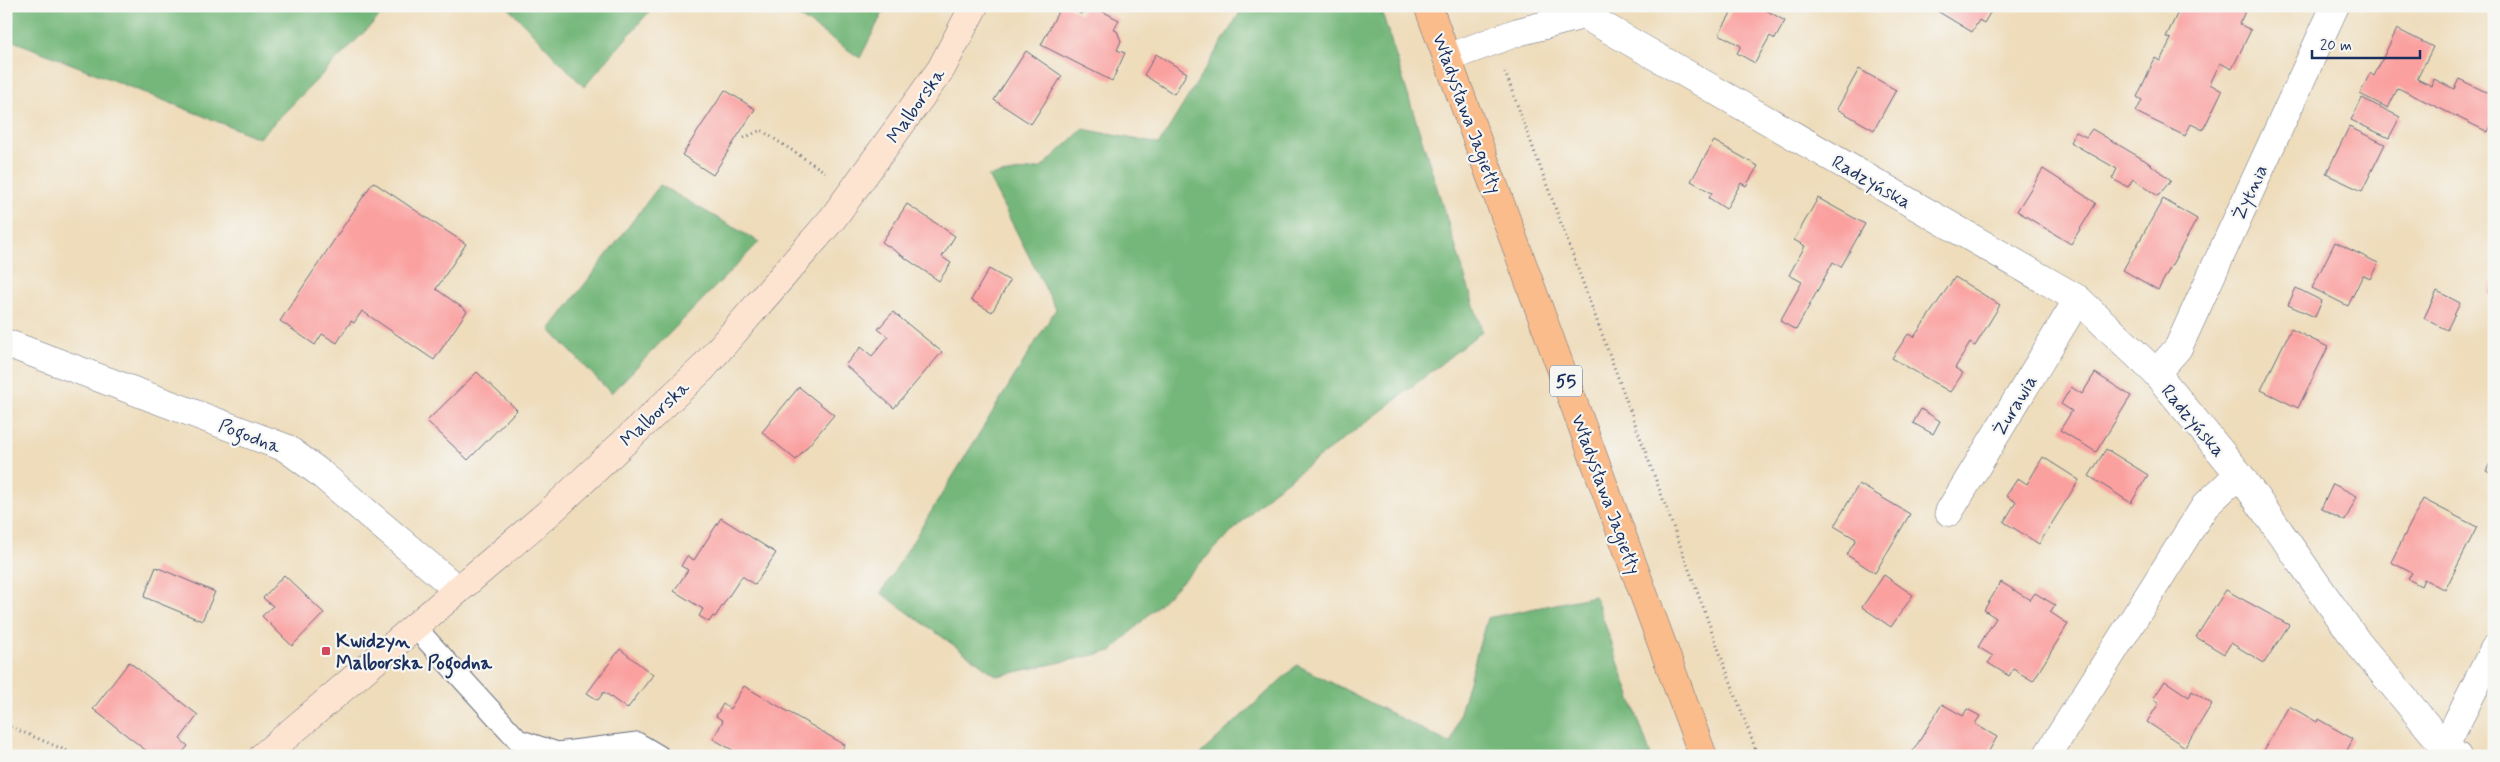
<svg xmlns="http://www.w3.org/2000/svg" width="2500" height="762" font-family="Mynerve,sans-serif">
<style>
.forest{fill:#74b77a;stroke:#48736c}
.building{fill:#faa1a0}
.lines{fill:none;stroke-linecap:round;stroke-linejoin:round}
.lane-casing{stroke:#656c7e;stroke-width:23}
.street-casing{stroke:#656c7e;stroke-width:29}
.secondary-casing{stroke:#656c7e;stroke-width:29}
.primary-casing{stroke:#656c7e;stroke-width:29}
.path{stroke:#656c7e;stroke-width:3;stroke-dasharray:1 4;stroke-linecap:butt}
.lane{stroke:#fff;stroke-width:21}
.street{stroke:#fff;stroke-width:28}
.secondary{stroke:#fde4d1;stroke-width:28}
.primary{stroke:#fabc8b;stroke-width:28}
.poi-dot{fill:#d1495b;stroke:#f6f6f2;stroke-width:2}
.labels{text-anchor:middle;stroke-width:4.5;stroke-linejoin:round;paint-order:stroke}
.shield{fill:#f6f6f2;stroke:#5d6b8a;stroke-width:1}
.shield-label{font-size:18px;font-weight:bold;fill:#1b2f5e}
.street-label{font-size:19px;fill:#1b2f5e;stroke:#f6f6f2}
.poi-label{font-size:19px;font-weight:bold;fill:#1b2f5e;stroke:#f6f6f2;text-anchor:start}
</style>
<rect width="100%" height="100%" fill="#f6f6f2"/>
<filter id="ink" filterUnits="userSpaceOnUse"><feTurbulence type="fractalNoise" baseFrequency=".02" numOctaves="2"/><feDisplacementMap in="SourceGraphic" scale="10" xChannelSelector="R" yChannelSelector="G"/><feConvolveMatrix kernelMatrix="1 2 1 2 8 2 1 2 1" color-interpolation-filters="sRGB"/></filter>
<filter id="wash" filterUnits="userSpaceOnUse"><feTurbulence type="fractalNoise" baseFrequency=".0096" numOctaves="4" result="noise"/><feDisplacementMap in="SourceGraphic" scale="20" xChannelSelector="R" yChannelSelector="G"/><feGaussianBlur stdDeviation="1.12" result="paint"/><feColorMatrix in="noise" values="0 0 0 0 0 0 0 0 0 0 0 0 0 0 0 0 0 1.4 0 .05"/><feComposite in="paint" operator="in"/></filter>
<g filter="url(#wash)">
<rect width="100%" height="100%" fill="#eedcba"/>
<!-- forest -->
<g class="forest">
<polygon points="6,6 390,6 259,138 6,38"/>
<polygon points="507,6 654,6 584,87"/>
<polygon points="784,6 886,6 860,58"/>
<polygon points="1244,6 1380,6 1482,331 1384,409 1272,492 1112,651 997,676 881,593 1056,309 988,176 1041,168 1083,129 1159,144"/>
<polygon points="660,185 759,242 611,393 550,330"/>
<polygon points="1595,596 1651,756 1198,756 1297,665 1451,744 1487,618"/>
</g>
<g id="blocks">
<!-- building -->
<g class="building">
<polygon points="1061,6 1067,6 1081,14 1085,6 1092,6 1119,20 1114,30 1117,31 1121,41 1117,50 1125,53 1112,81 1041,45"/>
<polygon points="1735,6 1759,6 1785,21 1775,39 1770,36 1755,63 1737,53 1741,46 1719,34"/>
<polygon points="1929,6 1994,6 1984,23 1979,20 1972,32"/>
<polygon points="2181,6 2234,6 2245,12 2239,24 2251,30 2232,69 2220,63 2210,84 2222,91 2203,130 2191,124 2185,136 2136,112 2142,100 2137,97 2155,58 2160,61 2171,39 2166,37"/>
<polygon points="2397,29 2433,47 2417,79 2432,86 2434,79 2454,89 2459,79 2494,96 2492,103 2494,104 2494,120 2488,132 2398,88 2388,108 2360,94 2370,73 2374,76"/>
<polygon points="1026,51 1062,76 1031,124 994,100"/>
<polygon points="1156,54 1187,73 1174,94 1144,75"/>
<polygon points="1859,69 1896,90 1874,130 1837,109"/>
<polygon points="725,90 755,109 713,175 682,155"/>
<polygon points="2362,98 2400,117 2389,138 2351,120"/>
<polygon points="2349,127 2385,144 2362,191 2326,174"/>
<polygon points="2092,129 2146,161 2171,180 2158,196 2133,179 2128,187 2112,179 2117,169 2070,142 2076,132 2086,137"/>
<polygon points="1714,141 1758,166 1746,186 1741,183 1726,209 1709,198 1712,193 1691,181"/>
<polygon points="2043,169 2096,203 2071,244 2017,211"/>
<polygon points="373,182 466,244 436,289 467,311 434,360 362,311 354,323 351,321 337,343 322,334 315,345 280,321"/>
<polygon points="1818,198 1865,224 1841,267 1833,262 1796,330 1780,321 1802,282 1789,275 1805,246 1794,240"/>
<polygon points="2163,199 2197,219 2158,290 2123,270"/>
<polygon points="907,204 955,236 942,257 951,263 939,281 882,242"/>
<polygon points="2335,242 2378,263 2370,279 2363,275 2348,306 2312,288"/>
<polygon points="989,269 1010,281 992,312 971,300"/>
<polygon points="1955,277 2000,305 1975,346 1970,343 1955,368 1963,373 1950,392 1892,358 1908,334 1914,337"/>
<polygon points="2494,279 2494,296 2488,293"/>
<polygon points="2296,288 2322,301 2315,317 2288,305"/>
<polygon points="2437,291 2460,303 2447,330 2424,318"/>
<polygon points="893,312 942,352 894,408 845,365 861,347 872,356 888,337 878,329"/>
<polygon points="2291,329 2328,347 2298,408 2261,390"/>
<polygon points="477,372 517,410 468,460 427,421"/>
<polygon points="2095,373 2131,396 2096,452 2060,430 2072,411 2061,404 2071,387 2082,394"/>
<polygon points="799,387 834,415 796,460 762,432"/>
<polygon points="1921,409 1940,421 1933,434 1913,423"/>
<polygon points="2106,449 2148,475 2131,503 2089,476"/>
<polygon points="2494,456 2494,475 2486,471"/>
<polygon points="2043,457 2079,480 2039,544 2004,522 2016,502 2006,496 2018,478 2027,484"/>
<polygon points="1859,484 1910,514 1875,573 1847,555 1856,539 1834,526"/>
<polygon points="2333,484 2357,496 2345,521 2321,509"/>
<polygon points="2423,499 2477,527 2445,590 2424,579 2421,586 2408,579 2412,573 2391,562"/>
<polygon points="721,518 776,553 755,585 742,576 715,617 713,616 709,622 699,616 703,609 674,591 688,570 681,566 687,556 694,560"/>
<polygon points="156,567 215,592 202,621 144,597"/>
<polygon points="284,575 324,613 292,646 262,616 273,606 263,598"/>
<polygon points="1884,575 1913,595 1891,627 1862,607"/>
<polygon points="2001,582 2030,600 2035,593 2055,605 2050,612 2068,624 2033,681 2013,669 2009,676 1988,663 1993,656 1978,647 1996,618 1984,610"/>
<polygon points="2226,590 2289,625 2264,663 2231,643 2224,654 2196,637"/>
<polygon points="620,649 653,675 627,709 604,692 598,700 587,693"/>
<polygon points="129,662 198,715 180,739 188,746 180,756 153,756 93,709"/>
<polygon points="2165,681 2189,697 2192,691 2212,704 2185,747 2147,722 2159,703 2153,699"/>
<polygon points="744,686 845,745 838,756 743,756 713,739 723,721 716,716 723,704 730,709"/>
<polygon points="1942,704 1963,716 1967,709 1980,716 1975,724 1997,737 1986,756 1910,756"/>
<polygon points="2289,706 2317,722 2318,719 2353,739 2344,756 2265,756 2262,754"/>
</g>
</g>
</g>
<g filter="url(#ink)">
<use href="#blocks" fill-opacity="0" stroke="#656c7e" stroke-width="1"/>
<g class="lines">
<!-- lane casing -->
<g class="lane-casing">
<polyline id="lane" points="414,626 518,740 557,753 637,743 659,756"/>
</g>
<!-- street casing -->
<g class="street-casing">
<g id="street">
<polyline points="1447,58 1518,32 1584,15 2078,299 2156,373 2239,474 2358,643 2444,746 2457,756"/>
<polyline points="6,343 286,448 320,473 458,590"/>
<polyline points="2156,373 2178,348 2335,6"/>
<polyline points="1949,512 2078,299"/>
<polyline points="2047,756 2205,506 2239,474"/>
<polyline points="2440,756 2494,649"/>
</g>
</g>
<!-- secondary casing -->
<g class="secondary-casing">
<polyline id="secondary" points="263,756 552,510 702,369 833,218 941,69 974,6"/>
</g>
<!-- primary casing -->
<g class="primary-casing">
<polyline id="primary" points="1428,6 1703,756"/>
</g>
<!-- path -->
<g class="path">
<polyline points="1505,72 1758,756"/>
<polyline points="744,138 761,130 825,172"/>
<polyline points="6,725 79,756"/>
</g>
<!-- lane -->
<use href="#lane" class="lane"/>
<!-- street -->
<use href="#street" class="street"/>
<!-- secondary -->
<use href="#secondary" class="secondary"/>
<!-- primary -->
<use href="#primary" class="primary"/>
</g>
</g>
<!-- markers -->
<rect class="poi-dot" x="321" y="646" width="10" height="10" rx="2.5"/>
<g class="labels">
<!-- shield labels -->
<rect class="shield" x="1550" y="365.5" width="32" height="31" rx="4"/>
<g class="shield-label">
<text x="1566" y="387">55</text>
</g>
<!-- street labels -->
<g class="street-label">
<text transform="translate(915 105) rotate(-55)" y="7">Malborska</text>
<text transform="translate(1468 113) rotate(70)" y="7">Władysława Jagiełły</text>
<text transform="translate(1872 181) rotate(30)" y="7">Radzyńska</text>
<text transform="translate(2249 192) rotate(-65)" y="7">Żytnia</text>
<text transform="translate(2014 405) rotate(-59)" y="7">Żurawia</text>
<text transform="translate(654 413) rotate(-43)" y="7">Malborska</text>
<text transform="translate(2194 420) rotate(50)" y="7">Radzyńska</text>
<text transform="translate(250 435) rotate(21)" y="7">Pogodna</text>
<text transform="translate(1607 494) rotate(70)" y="7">Władysława Jagiełły</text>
</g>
<!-- poi labels -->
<g class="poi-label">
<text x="336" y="647">Kwidzyn<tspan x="336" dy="22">Malborska Pogodna</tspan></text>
</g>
</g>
<!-- margin -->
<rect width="2500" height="762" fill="none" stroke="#f6f6f2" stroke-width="25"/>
<!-- scale -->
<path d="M2312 50v8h108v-8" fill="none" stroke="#1b2f5e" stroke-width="2.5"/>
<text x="2320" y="50" font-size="15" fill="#1b2f5e" stroke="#f6f6f2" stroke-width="4" paint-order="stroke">20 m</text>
</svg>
